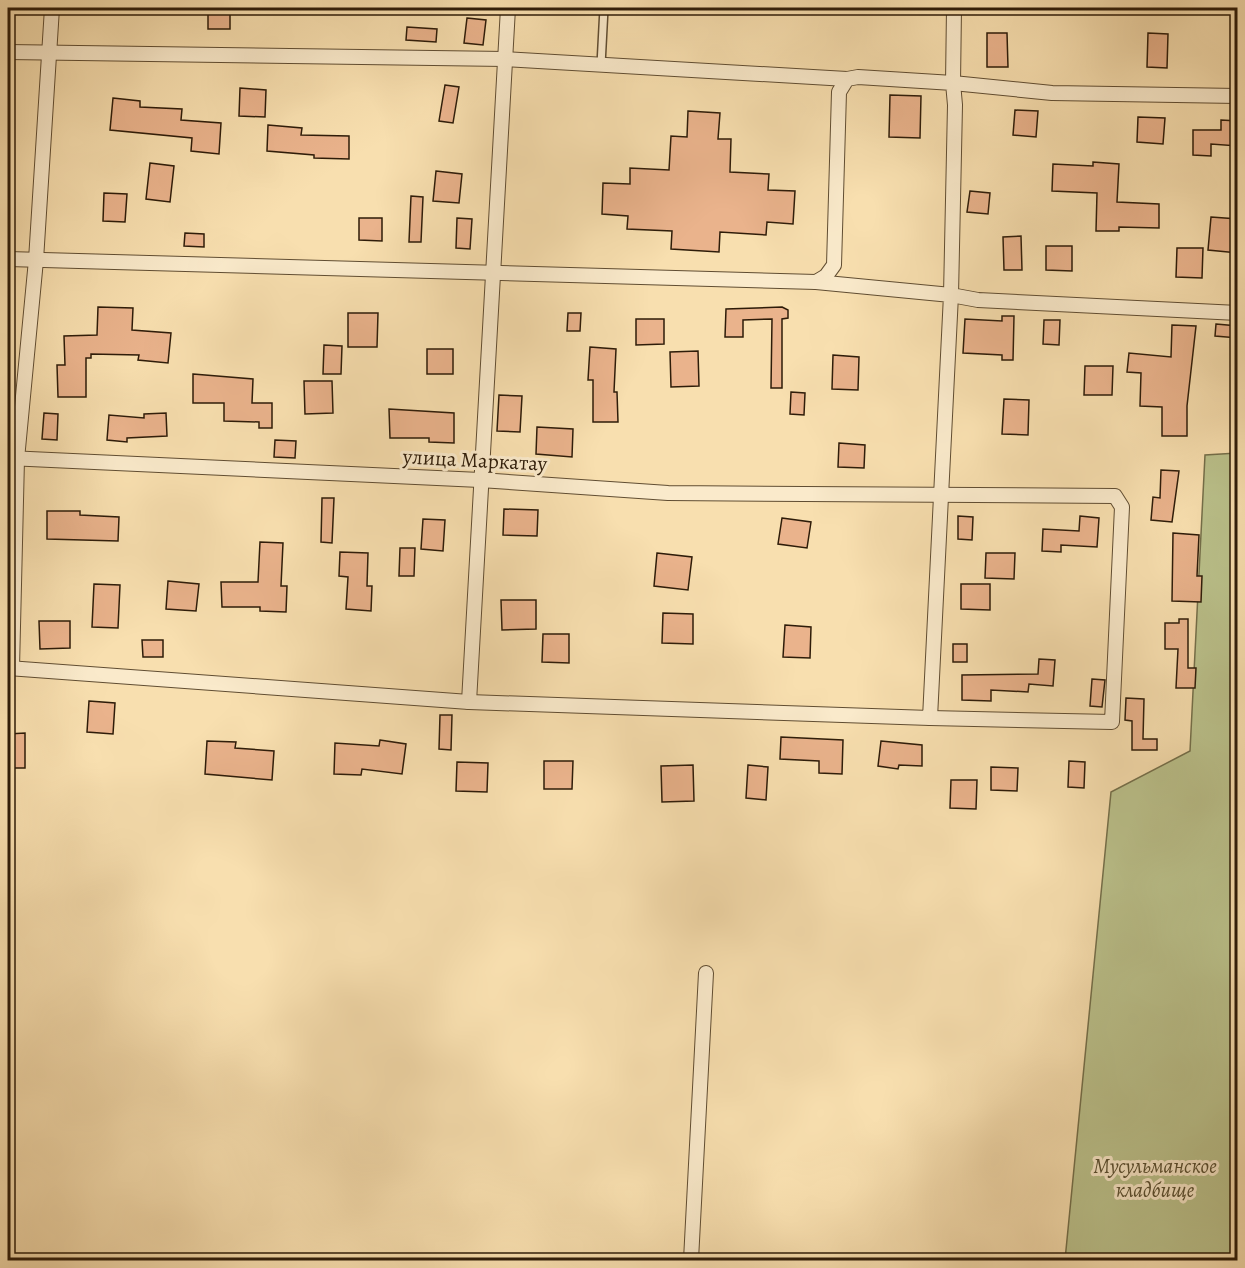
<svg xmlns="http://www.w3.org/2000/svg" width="1245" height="1268" font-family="Alegreya,serif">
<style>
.green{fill:#bbc28c;stroke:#746f4a;stroke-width:1.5}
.building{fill:#eab38c;stroke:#2e1c09;stroke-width:1.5}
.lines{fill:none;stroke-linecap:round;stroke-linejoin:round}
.lane-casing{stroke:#604d32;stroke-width:10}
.street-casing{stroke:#604d32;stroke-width:16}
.lane{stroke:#faeacb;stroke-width:7}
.street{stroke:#faeacb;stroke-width:14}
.labels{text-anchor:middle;stroke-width:6;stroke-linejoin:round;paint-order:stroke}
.street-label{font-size:21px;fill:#2e1c09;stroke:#faeacb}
.park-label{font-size:21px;font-style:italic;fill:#584e30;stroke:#faeacb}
</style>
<rect width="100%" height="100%" fill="#f8dfaf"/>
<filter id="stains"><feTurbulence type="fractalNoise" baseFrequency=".00333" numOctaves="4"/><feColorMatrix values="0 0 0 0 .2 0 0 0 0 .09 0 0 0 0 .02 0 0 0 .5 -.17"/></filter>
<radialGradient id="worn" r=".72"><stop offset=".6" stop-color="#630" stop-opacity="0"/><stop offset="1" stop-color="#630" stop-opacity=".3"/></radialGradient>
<!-- green -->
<polygon class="green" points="1237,453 1237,1260 1065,1260 1111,792 1190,751 1205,455"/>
<!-- building -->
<g class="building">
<rect x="208" y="8" width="22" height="21"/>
<polygon points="467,18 486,20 483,45 464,43"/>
<polygon points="407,27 437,29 436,42 406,40"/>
<polygon points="987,33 1007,33 1008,67 987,67"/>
<polygon points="1148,33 1168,34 1167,68 1147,67"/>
<polygon points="445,85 459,87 453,123 439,121"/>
<polygon points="240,88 266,90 265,117 239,116"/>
<polygon points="890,95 921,96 920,138 889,137"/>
<polygon points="113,98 140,101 140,107 182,109 181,120 221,123 219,154 191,151 192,138 110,130"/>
<polygon points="1015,110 1038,111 1036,137 1013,135"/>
<polygon points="688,111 720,113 718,139 731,139 730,172 769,174 768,190 795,191 793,224 767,222 766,235 720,232 719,252 671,249 672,231 627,229 628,216 602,214 603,183 630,184 630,168 669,170 671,136 687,137"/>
<polygon points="1138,117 1165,118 1163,144 1137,142"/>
<polygon points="1221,120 1238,121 1238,146 1211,144 1211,156 1193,155 1193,130 1221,130"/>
<polygon points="268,125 302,128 301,135 349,136 349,159 314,158 314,155 267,151"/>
<polygon points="1093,162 1119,164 1117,202 1159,204 1159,228 1119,227 1119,231 1096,231 1097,193 1052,191 1053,164 1093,166"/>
<polygon points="150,163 174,166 170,202 146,199"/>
<polygon points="436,171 462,174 459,203 433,201"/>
<polygon points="970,191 990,193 988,214 967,212"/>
<polygon points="104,193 127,194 125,222 103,221"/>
<polygon points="411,196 423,197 421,242 409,242"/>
<polygon points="1211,217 1238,219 1238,253 1208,250"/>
<polygon points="359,218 382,218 382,241 359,240"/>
<polygon points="457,218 472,219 470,249 456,248"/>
<polygon points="185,233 204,234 204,247 184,246"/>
<polygon points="1021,236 1022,270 1004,270 1003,237"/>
<polygon points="1046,246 1072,246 1072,271 1046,270"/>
<polygon points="1177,248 1203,248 1202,278 1176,277"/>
<polygon points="98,307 133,308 132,330 171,333 168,363 138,360 139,355 91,354 91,358 86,358 86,397 58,397 57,365 65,365 64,336 97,335"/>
<polygon points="782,307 788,310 788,318 782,319 782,388 771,388 772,319 743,320 743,337 725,337 726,309"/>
<polygon points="348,313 378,313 377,347 348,347"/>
<polygon points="568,313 581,313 580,331 567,331"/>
<polygon points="1002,316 1014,316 1013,360 1002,360 1002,355 963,353 965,319 1002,321"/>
<polygon points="636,319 664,319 664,344 636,345"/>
<polygon points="1044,320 1060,320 1059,345 1043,344"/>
<polygon points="1216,324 1238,326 1238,338 1215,336"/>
<polygon points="1172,325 1196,326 1187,406 1187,436 1162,436 1162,407 1140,406 1141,373 1127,372 1129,353 1171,357"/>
<polygon points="324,345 342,346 341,374 323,374"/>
<polygon points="590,347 616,349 614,392 617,392 618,422 593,422 593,380 588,380"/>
<rect x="427" y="349" width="26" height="25"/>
<polygon points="698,351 699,386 671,387 670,352"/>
<polygon points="833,355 859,357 858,390 832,389"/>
<polygon points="1085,366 1113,366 1112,395 1084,395"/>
<polygon points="193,374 253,379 252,403 272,403 272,428 259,428 259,422 224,421 224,403 193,403"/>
<polygon points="304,381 332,381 333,413 305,414"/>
<polygon points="791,392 805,393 804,415 790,414"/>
<polygon points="499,395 522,396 520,432 497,431"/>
<polygon points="1004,399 1029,400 1028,435 1002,434"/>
<polygon points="389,409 454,413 454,443 429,442 429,438 390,438"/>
<polygon points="44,413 58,414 57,440 42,439"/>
<polygon points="166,413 167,436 127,438 127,442 107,440 109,415 144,418 144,414"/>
<polygon points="537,427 573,429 572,457 536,454"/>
<polygon points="275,440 296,441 295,458 274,457"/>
<polygon points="839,443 865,445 864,468 838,467"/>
<polygon points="1161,470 1179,471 1172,522 1151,520 1153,497 1160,498"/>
<polygon points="322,498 334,498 332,543 321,542"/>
<polygon points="504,509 538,510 537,536 503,535"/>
<polygon points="47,511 80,511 80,515 119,517 118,541 47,539"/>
<polygon points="958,516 973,517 972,540 958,539"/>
<polygon points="1080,516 1099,518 1097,547 1061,545 1061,552 1042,551 1043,529 1079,531"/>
<polygon points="782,518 811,522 807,548 778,544"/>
<polygon points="423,519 445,520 443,551 421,549"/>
<polygon points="1173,533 1199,535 1197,576 1202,576 1201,602 1172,601"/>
<polygon points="260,542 283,543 281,586 287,586 286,612 260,611 260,607 222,607 221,582 258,582"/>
<polygon points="400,548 415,548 414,576 399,576"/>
<polygon points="340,552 368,553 367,586 372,586 371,611 346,609 348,577 339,576"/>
<polygon points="657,553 692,557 688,590 654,586"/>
<polygon points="986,553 1015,553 1014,579 985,578"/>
<polygon points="168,581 199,584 196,611 166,609"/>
<polygon points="94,584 120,585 118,628 92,627"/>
<polygon points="961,584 990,584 990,610 961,609"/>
<polygon points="501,600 536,600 536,629 502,630"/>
<polygon points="663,613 693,614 693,644 662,643"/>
<polygon points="1179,619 1188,619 1188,668 1196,668 1195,688 1176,688 1178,649 1165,649 1165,623 1179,623"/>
<polygon points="39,621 70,621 70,648 40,649"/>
<polygon points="785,625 811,627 810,658 783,657"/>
<polygon points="543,634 569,634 569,663 542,662"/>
<polygon points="142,640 163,640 163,657 143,657"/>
<rect x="953" y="644" width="14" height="18"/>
<polygon points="1039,659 1055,660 1053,686 1029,684 1028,692 991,690 991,701 962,700 962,675 1038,674"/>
<polygon points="1092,679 1105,680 1102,707 1090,706"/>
<polygon points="1126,698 1144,699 1143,739 1157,739 1157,750 1132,750 1132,721 1125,720"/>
<polygon points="89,701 115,703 113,734 87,732"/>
<polygon points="440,715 452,715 451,750 439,749"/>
<polygon points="25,733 25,768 8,768 8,734"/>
<polygon points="781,737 843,740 842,774 819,773 819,761 780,759"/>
<polygon points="380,740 406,744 402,774 362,769 361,775 334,774 335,743 379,746"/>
<polygon points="207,741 236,742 235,748 274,751 272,780 205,774"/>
<polygon points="881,741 922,745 922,766 899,765 898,769 878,766"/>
<polygon points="544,761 573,761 572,789 544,789"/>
<polygon points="1069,761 1085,762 1084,788 1068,787"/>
<polygon points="457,762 488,763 487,792 456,791"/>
<polygon points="693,765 694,801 662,802 661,766"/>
<polygon points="748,765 768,767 766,800 746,798"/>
<polygon points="991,767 1018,768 1017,791 991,790"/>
<polygon points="951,780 977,780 976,809 950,808"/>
</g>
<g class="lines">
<!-- lane casing -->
<g class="lane-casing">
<polyline id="lane" points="601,65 604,8"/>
</g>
<!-- street casing -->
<g class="street-casing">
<g id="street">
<polyline points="954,8 953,83 1052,93 1238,96"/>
<polyline points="8,52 505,59 847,79"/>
<polyline points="8,259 816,282 826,276 834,265 839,92 847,79 858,77 953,83 955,105 951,295 978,300 1238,313"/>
<polyline points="8,458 480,480 668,493 1115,496 1122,507 1112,722 930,718"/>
<polyline points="8,668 469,702 930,718 951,295 816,282"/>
<polyline points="12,668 17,459 36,260 52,8"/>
<polyline points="469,702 508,8"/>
<polyline points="691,1260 706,973"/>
</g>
</g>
<!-- lane -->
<use href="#lane" class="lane"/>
<!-- street -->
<use href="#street" class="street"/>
</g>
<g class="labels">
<!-- street labels -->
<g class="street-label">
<text transform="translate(475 460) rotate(3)" y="7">улица Маркатау</text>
</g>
<!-- park labels -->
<g class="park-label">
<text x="1155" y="1173">Мусульманское<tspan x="1155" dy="24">кладбище</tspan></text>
</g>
</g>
<!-- margin -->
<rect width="1245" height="1268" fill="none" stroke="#f8dfaf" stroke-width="30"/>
<rect x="9" y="9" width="1227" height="1250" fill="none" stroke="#2e1c09" stroke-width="3"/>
<rect x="15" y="15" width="1215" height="1238" fill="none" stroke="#2e1c09" stroke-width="1.5"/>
<rect width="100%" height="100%" filter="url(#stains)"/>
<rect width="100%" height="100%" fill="url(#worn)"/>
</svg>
